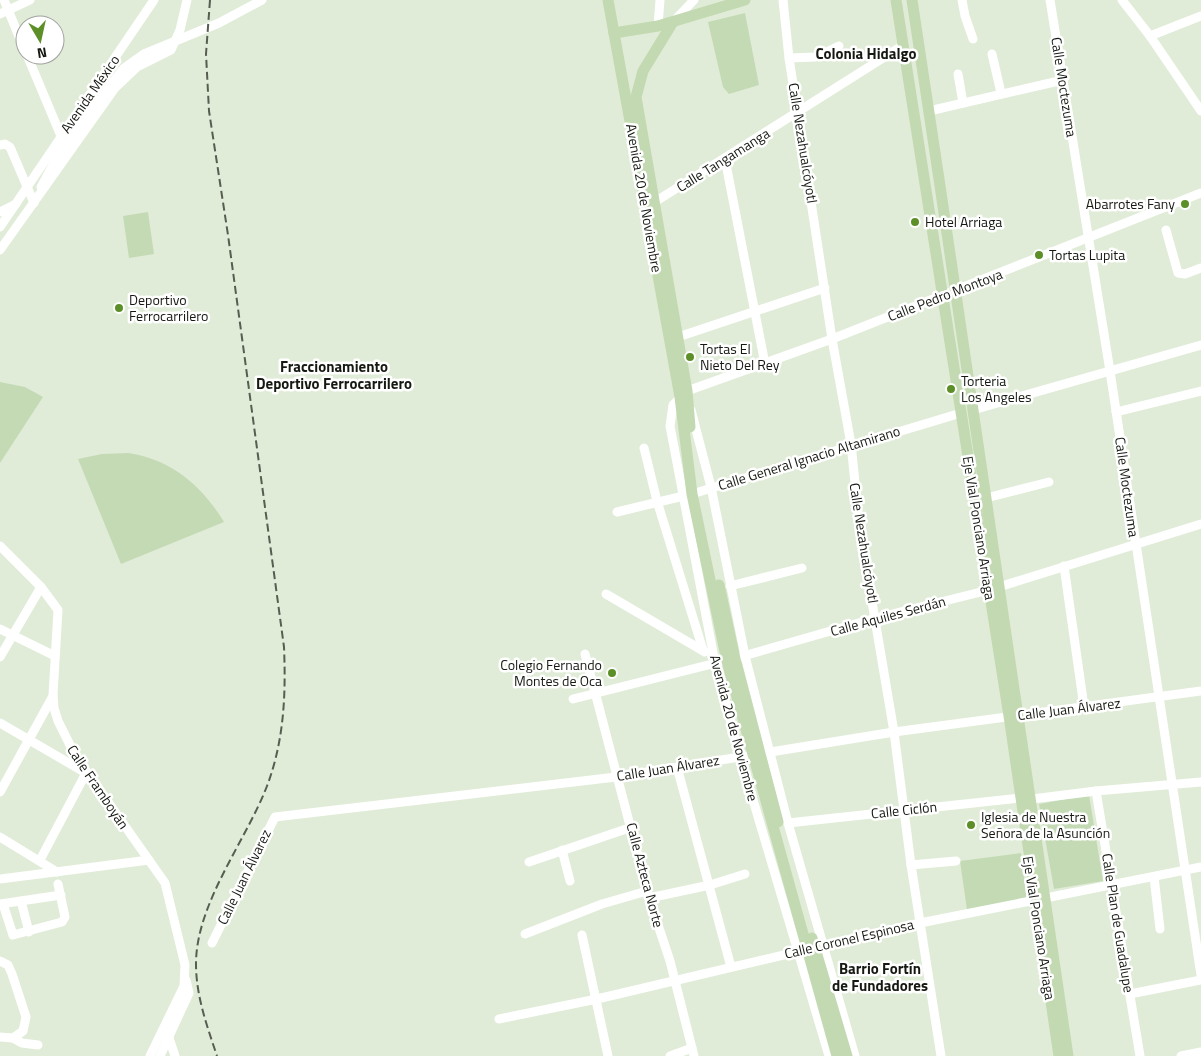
<svg xmlns="http://www.w3.org/2000/svg" width="1201" height="1056" font-family="'Titillium Web',sans-serif">
<style>
.green{fill:#c4dab5}
.lines{fill:none;stroke-linecap:round;stroke-linejoin:round}
.minor{stroke:#fff;stroke-width:9}
.major{stroke:#c2d9b1;stroke-width:11}
.rail{stroke:#565d51;stroke-width:2;stroke-dasharray:8 4;stroke-linecap:butt}
.poi-dot{fill:#5c8f27;stroke:#fff;stroke-width:2}
.labels{text-anchor:middle;stroke-width:5;stroke-linejoin:round;paint-order:stroke}
.street-label{font-size:14px;fill:#151912;stroke:#fff}
.poi-label{font-size:14px;fill:#151912;stroke:#fff;text-anchor:start}
.neighbourhood-label{font-size:15px;font-weight:bold;fill:#151912;stroke:#fff}
</style>
<rect width="100%" height="100%" fill="#e0ecd7"/>
<!-- green -->
<g class="green">
<polygon points="745,13 759,85 729,94 723,87 708,22"/>
<polygon points="148,212 154,254 129,258 123,216"/>
<polygon points="0,382 25,387 43,397 0,463"/>
<path d="M128 453C171 459 202 486 224 522L121 564 78 459 102 454Z"/>
<polygon points="1089,795 1103,881 1054,889 1039,804"/>
<polygon points="1021,853 1027,901 967,910 960,861"/>
</g>
<g class="lines">
<!-- minor -->
<g class="minor">
<polyline points="4,0 25,51"/>
<polyline points="783,0 789,58 832,339 851,444 860,531 894,732 911,865 941,1056"/>
<polyline points="962,0 965,16 973,39"/>
<polyline points="1050,0 1110,371 1201,975"/>
<polyline points="1122,0 1150,36 1201,111"/>
<polyline points="0,14 30,0"/>
<polyline points="673,22 694,0"/>
<polyline points="658,26 660,0"/>
<polyline points="1150,36 1201,16"/>
<polyline points="992,54 1001,93"/>
<polyline points="27,55 61,136"/>
<polyline points="789,58 816,57 839,46"/>
<polyline points="958,74 963,103"/>
<polyline points="929,111 1063,80"/>
<polyline points="0,145 5,144 10,147 34,203"/>
<polyline points="725,159 765,364"/>
<polyline points="41,187 57,157 123,69 144,54 219,23 262,0"/>
<polyline points="650,205 902,46"/>
<polyline points="0,212 16,204"/>
<polyline points="0,227 154,0"/>
<polyline points="1166,230 1178,273 1185,274 1201,268"/>
<polyline points="0,250 115,88 137,67 171,50 180,30 187,0"/>
<polyline points="672,339 825,288"/>
<polyline points="691,410 711,487 745,656 788,823 855,1056"/>
<polyline points="973,410 1201,345"/>
<polyline points="1116,412 1201,391"/>
<polyline points="644,448 657,501 703,650"/>
<polyline points="986,498 1049,482"/>
<polyline points="617,512 692,494 961,413"/>
<polyline points="0,546 41,587 58,610 53,695 54,708 58,721 75,755 165,883 185,965 184,986 150,1056"/>
<polyline points="1064,566 1084,707"/>
<polyline points="730,586 802,568"/>
<polyline points="606,594 705,652"/>
<polyline points="0,629 55,656"/>
<polyline points="585,654 649,898 670,961 694,1056"/>
<polyline points="0,657 41,587"/>
<polyline points="740,657 876,618 989,590 1201,524"/>
<polyline points="573,699 720,662"/>
<polyline points="0,723 86,773 40,860"/>
<polyline points="677,767 731,967"/>
<polyline points="1096,791 1140,1056"/>
<polyline points="0,792 53,696"/>
<polyline points="1032,799 1096,791 1201,782"/>
<polyline points="788,823 1020,798"/>
<polyline points="0,837 57,872"/>
<polyline points="562,850 570,881"/>
<polyline points="529,862 632,827"/>
<polyline points="911,865 956,861"/>
<polyline points="1154,877 1160,929"/>
<polyline points="0,879 149,860"/>
<polyline points="649,898 710,885 745,874"/>
<polyline points="21,901 29,932"/>
<polyline points="0,904 61,895"/>
<polyline points="3,904 13,935 62,922 65,917 58,884"/>
<polyline points="525,934 602,904 647,891"/>
<polyline points="582,935 608,1056"/>
<polyline points="212,943 275,817 616,777 894,732 1201,691"/>
<polyline points="0,961 8,965 12,974 26,1017 23,1031 13,1038 0,1037"/>
<polyline points="1130,994 1201,980"/>
<polyline points="499,1019 597,999 920,923 1201,867"/>
<polyline points="13,1038 22,1043 38,1045"/>
<polyline points="169,1038 175,1056"/>
<polyline points="160,1056 189,993 186,980"/>
<polyline points="670,1056 692,1048"/>
<polyline points="829,1056 740,756 715,663 670,426 673,405 687,391 832,339 1201,193"/>
<polyline points="1181,1056 1201,1052"/>
</g>
<!-- major -->
<g class="major">
<polyline points="608,0 680,397 692,494 727,661 837,1056"/>
<polyline points="896,0 1009,716 1059,1056"/>
<path d="M912 0C965 352 1019 704 1068 1056"/>
<polyline points="673,22 643,71 636,97 687,391 690,427"/>
<polyline points="614,33 658,26 745,0"/>
<polyline points="719,585 735,659 778,822"/>
<polyline points="812,938 847,1056"/>
</g>
<!-- rail -->
<path class="rail" d="M210 0 206 54 209 111 228 235 284 647C286 695 284 741 267 786 246 841 196 903 196 964 196 996 207 1026 217 1056"/>
</g>
<!-- markers -->
<g class="poi-dot">
<circle cx="1185" cy="204" r="5"/>
<circle cx="915" cy="222" r="5"/>
<circle cx="1039" cy="255" r="5"/>
<circle cx="119" cy="308" r="5"/>
<circle cx="690" cy="357" r="5"/>
<circle cx="951" cy="389" r="5"/>
<circle cx="612" cy="673" r="5"/>
<circle cx="971" cy="825" r="5"/>
</g>
<g class="labels">
<!-- street labels -->
<g class="street-label">
<text transform="translate(1064 87) rotate(81)" y="5">Calle Moctezuma</text>
<text transform="translate(90 94) rotate(-55)" y="5">Avenida México</text>
<text transform="translate(803 143) rotate(81)" y="5">Calle Nezahualcóyotl</text>
<text transform="translate(723 160) rotate(-32)" y="5">Calle Tangamanga</text>
<text transform="translate(644 198) rotate(80)" y="5">Avenida 20 de Noviembre</text>
<text transform="translate(945 295) rotate(-21)" y="5">Calle Pedro Montoya</text>
<text transform="translate(809 458) rotate(-17)" y="5">Calle General Ignacio Altamirano</text>
<text transform="translate(1127 487) rotate(82)" y="5">Calle Moctezuma</text>
<text transform="translate(979 528) rotate(81)" y="5">Eje Vial Ponciano Arriaga</text>
<text transform="translate(864 543) rotate(81)" y="5">Calle Nezahualcóyotl</text>
<text transform="translate(888 616) rotate(-15)" y="5">Calle Aquiles Serdán</text>
<text transform="translate(1069 709) rotate(-7)" y="5">Calle Juan Álvarez</text>
<text transform="translate(734 728) rotate(75)" y="5">Avenida 20 de Noviembre</text>
<text transform="translate(668 768) rotate(-9)" y="5">Calle Juan Álvarez</text>
<text transform="translate(98 787) rotate(56)" y="5">Calle Framboyán</text>
<text transform="translate(904 810) rotate(-6)" y="5">Calle Ciclón</text>
<text transform="translate(645 875) rotate(75)" y="5">Calle Azteca Norte</text>
<text transform="translate(244 877) rotate(-64)" y="5">Calle Juan Álvarez</text>
<text transform="translate(1118 923) rotate(81)" y="5">Calle Plan de Guadalupe</text>
<text transform="translate(1039 928) rotate(81)" y="5">Eje Vial Ponciano Arriaga</text>
<text transform="translate(849 939) rotate(-13)" y="5">Calle Coronel Espinosa</text>
</g>
<!-- poi labels -->
<g class="poi-label">
<text x="1175" y="209" text-anchor="end">Abarrotes Fany</text>
<text x="925" y="227">Hotel Arriaga</text>
<text x="1049" y="260">Tortas Lupita</text>
<text x="129" y="305">Deportivo<tspan x="129" dy="16">Ferrocarrilero</tspan></text>
<text x="700" y="354">Tortas El<tspan x="700" dy="16">Nieto Del Rey</tspan></text>
<text x="961" y="386">Torteria<tspan x="961" dy="16">Los Angeles</tspan></text>
<text x="602" y="670" text-anchor="end">Colegio Fernando<tspan x="602" dy="16">Montes de Oca</tspan></text>
<text x="981" y="822">Iglesia de Nuestra<tspan x="981" dy="16">Señora de la Asunción</tspan></text>
</g>
<!-- neighbourhood labels -->
<g class="neighbourhood-label">
<text x="866" y="59">Colonia Hidalgo</text>
<text x="334" y="372">Fraccionamiento<tspan x="334" dy="17">Deportivo Ferrocarrilero</tspan></text>
<text x="880" y="974">Barrio Fortín<tspan x="880" dy="17">de Fundadores</tspan></text>
</g>
</g>
<!-- north arrow -->
<g transform="translate(40 40) rotate(171)"><circle r="24" fill="#ffffff" stroke="#a1a3a0"/>
<path d="M0-4L9 19L0 12L-9 19Z" fill="#5c8f27"/>
<text y="-8" font-size="14" font-weight="bold" text-anchor="middle" fill="#151912">N</text>
</g>
</svg>
